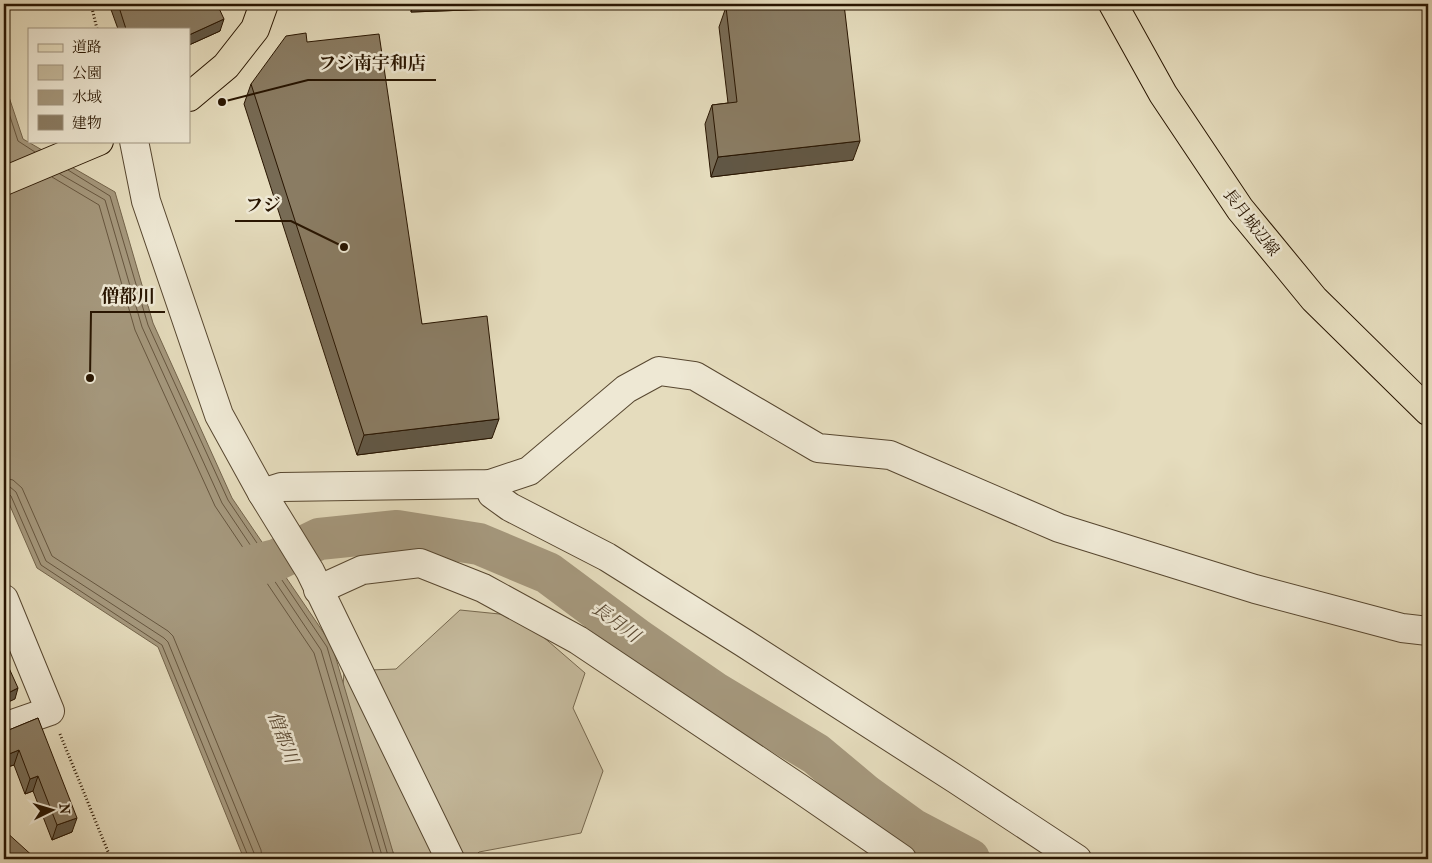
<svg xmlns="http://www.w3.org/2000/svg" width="1432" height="863" font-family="'IM FELL French Canon','Noto Serif JP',serif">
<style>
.green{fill:#c5ba9d;stroke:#76684f}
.water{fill:#a5987d;stroke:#73644b}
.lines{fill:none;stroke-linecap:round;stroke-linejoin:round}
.shore{stroke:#66563f;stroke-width:1}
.river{stroke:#a5987d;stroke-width:42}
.minor-casing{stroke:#574730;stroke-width:30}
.major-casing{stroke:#281501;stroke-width:30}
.path{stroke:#281501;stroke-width:3;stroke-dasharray:1 2.5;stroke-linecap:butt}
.minor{stroke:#eee8d4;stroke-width:28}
.major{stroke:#e5dcbd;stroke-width:28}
.wall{fill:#776b55;stroke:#281501}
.shaded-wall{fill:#615745;stroke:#281501}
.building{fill:#8a7c63;stroke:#281501}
.labels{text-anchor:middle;stroke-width:5;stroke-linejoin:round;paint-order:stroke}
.street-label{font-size:16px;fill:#281501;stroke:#eee8d4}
.water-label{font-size:18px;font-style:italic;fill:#5a4933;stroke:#eee8d4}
.leader{fill:none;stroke:#281501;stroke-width:2}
.callout-dot{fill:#281501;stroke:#eee8d4;stroke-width:2}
.callout-label{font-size:18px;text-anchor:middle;font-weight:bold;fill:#281501;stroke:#eee8d4;stroke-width:5;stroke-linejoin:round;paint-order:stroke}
</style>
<rect width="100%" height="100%" fill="#e5dcbd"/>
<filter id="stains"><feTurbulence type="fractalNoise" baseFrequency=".004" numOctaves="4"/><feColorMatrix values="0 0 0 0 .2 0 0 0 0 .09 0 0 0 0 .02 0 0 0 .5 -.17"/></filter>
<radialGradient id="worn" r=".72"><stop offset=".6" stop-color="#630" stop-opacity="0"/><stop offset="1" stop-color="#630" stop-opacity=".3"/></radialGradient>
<!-- green -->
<polygon class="green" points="460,610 519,616 585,673 573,708 603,771 581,833 479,852 473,859 396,859 354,763 342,702 344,671 396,669"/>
<!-- water -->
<polygon class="water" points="4,82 23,139 115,192 153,323 232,498 332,645 395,859 244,859 158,647 37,568 4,492"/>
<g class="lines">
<!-- shore -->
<g class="shore">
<polyline points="4,98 18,141 35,152"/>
<polyline points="68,170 110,196 148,325 228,500 327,647 389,859"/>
<polyline points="60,174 105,200 142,327 222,503 321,650 383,859"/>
<polyline points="52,177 99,205 135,330 215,506 314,653 375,859"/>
<polyline points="4,478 13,480 22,488 52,556 168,631 173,636 261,850 262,859"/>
<polyline points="4,486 10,487 16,492 46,561 164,638 168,642 254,853 255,859"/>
<polyline points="4,492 8,493 11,496 41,565 162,645 248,856 248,859"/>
</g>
<!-- river -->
<polyline class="river" points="221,578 251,566 276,560 319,539 397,531 479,544 548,573 638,640 715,693 816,754 865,795 912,829 969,859"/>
<!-- minor casing -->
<g class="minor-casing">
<g id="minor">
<polyline points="134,141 146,201 219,415 262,493 310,571 450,859"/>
<polyline points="490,484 492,494 510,507 607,557 744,643 957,780 1077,859"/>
<polyline points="262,493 281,487 490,484 529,471 626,389 659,371 695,376 818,448 890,455 1059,528 1255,589 1402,628 1428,631"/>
<polyline points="318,590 362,570 420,563 483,588 578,640 799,788 902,859"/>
<polyline points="4,599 50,711 4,727"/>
</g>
</g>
<!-- major casing -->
<g class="major-casing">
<g id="major">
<polyline points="1113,4 1163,94 1240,209 1314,299 1428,411"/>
<polyline points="189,97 226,66 255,29 264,4"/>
<polyline points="4,181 99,141"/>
</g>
</g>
<!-- path -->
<g class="path">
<polyline points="91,4 97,29"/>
<polyline points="60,734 111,859"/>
</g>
<!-- minor -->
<use href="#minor" class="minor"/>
<!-- major -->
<use href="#major" class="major"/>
</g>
<!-- wall -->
<g class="wall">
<polygon points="109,4 217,4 220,31 189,45 189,29 118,29"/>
<polygon points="411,4 496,4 495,9 411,12"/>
<polygon points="736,4 844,4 853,160 711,177 705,124 712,105 728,103 719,27 726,7 736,6"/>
<polygon points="307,42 422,324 492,438 357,455 244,104 251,84"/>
<polygon points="38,718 72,832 52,840 33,791 25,794 14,765 4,768 4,732"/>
</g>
<!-- shaded-wall -->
<g class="shaded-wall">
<polygon points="414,4 496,4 495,9 411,12"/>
<polygon points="224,19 220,31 189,45 189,35"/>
<polygon points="860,141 853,160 711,177 718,157"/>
<polygon points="499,419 492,438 357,455 364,435"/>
<polygon points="18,688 15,699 4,704 4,695"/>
<polygon points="19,750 14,765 4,768 4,756"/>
<polygon points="38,776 33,791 25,794 30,779"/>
<polygon points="77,818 72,832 52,840 57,825"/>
</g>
<!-- building -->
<g class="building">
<polygon points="118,4 217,4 224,19 189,35 189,29 126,29"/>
<polygon points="746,4 844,4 860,141 718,157 712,105 737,102 726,7 746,5"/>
<polygon points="306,33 307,42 379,34 422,324 487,316 499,419 364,435 251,84 286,36"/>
<polygon points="4,657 18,688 4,695"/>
<polygon points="38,718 77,818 57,825 38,776 30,779 19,750 4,756 4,732"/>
<polygon points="4,830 36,859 4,859"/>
</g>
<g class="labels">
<!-- street labels -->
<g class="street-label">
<text transform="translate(1252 222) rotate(52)" y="6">長月城辺線</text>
</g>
<!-- water labels -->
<g class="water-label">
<text transform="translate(616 622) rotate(36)" y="6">長月川</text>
<text transform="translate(283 737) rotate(69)" y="6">僧都川</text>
</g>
</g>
<!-- callouts -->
<path class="leader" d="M222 102L308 80H436M344 247L291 221H235M90 378L91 312H165"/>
<g class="callout-dot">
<circle cx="222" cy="102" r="5"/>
<circle cx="344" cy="247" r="5"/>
<circle cx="90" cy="378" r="5"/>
</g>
<g class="callout-label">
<text x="372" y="69">フジ南宇和店</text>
<text x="263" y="211">フジ</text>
<text x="128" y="302">僧都川</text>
</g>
<!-- margin -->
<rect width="1432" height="863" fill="none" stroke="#e5dcbd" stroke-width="20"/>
<rect x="5" y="5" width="1422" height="853" fill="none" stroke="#281501" stroke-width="2.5"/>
<rect x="10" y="10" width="1412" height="843" fill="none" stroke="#281501"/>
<!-- legend -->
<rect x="28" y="28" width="162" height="115" fill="#eee8d4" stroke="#9f9480"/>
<rect x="38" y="44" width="25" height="8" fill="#e5dcbd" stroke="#9f9480"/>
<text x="72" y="52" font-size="15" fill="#281501">道路</text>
<rect x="38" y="65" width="25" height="15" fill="#c5ba9d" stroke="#9f9480"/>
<text x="72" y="78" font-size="15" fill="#281501">公園</text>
<rect x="38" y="90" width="25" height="15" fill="#a5987d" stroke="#9f9480"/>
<text x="72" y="102" font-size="15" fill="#281501">水域</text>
<rect x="38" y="115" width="25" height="15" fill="#8a7c63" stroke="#9f9480"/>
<text x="72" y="128" font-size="15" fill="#281501">建物</text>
<!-- north arrow -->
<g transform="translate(52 810) rotate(85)" stroke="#eee8d4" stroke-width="4" paint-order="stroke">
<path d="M0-4L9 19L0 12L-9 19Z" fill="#281501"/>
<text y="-8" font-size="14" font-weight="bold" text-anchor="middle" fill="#281501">N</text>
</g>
<rect width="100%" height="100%" filter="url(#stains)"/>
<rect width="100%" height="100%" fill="url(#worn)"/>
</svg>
